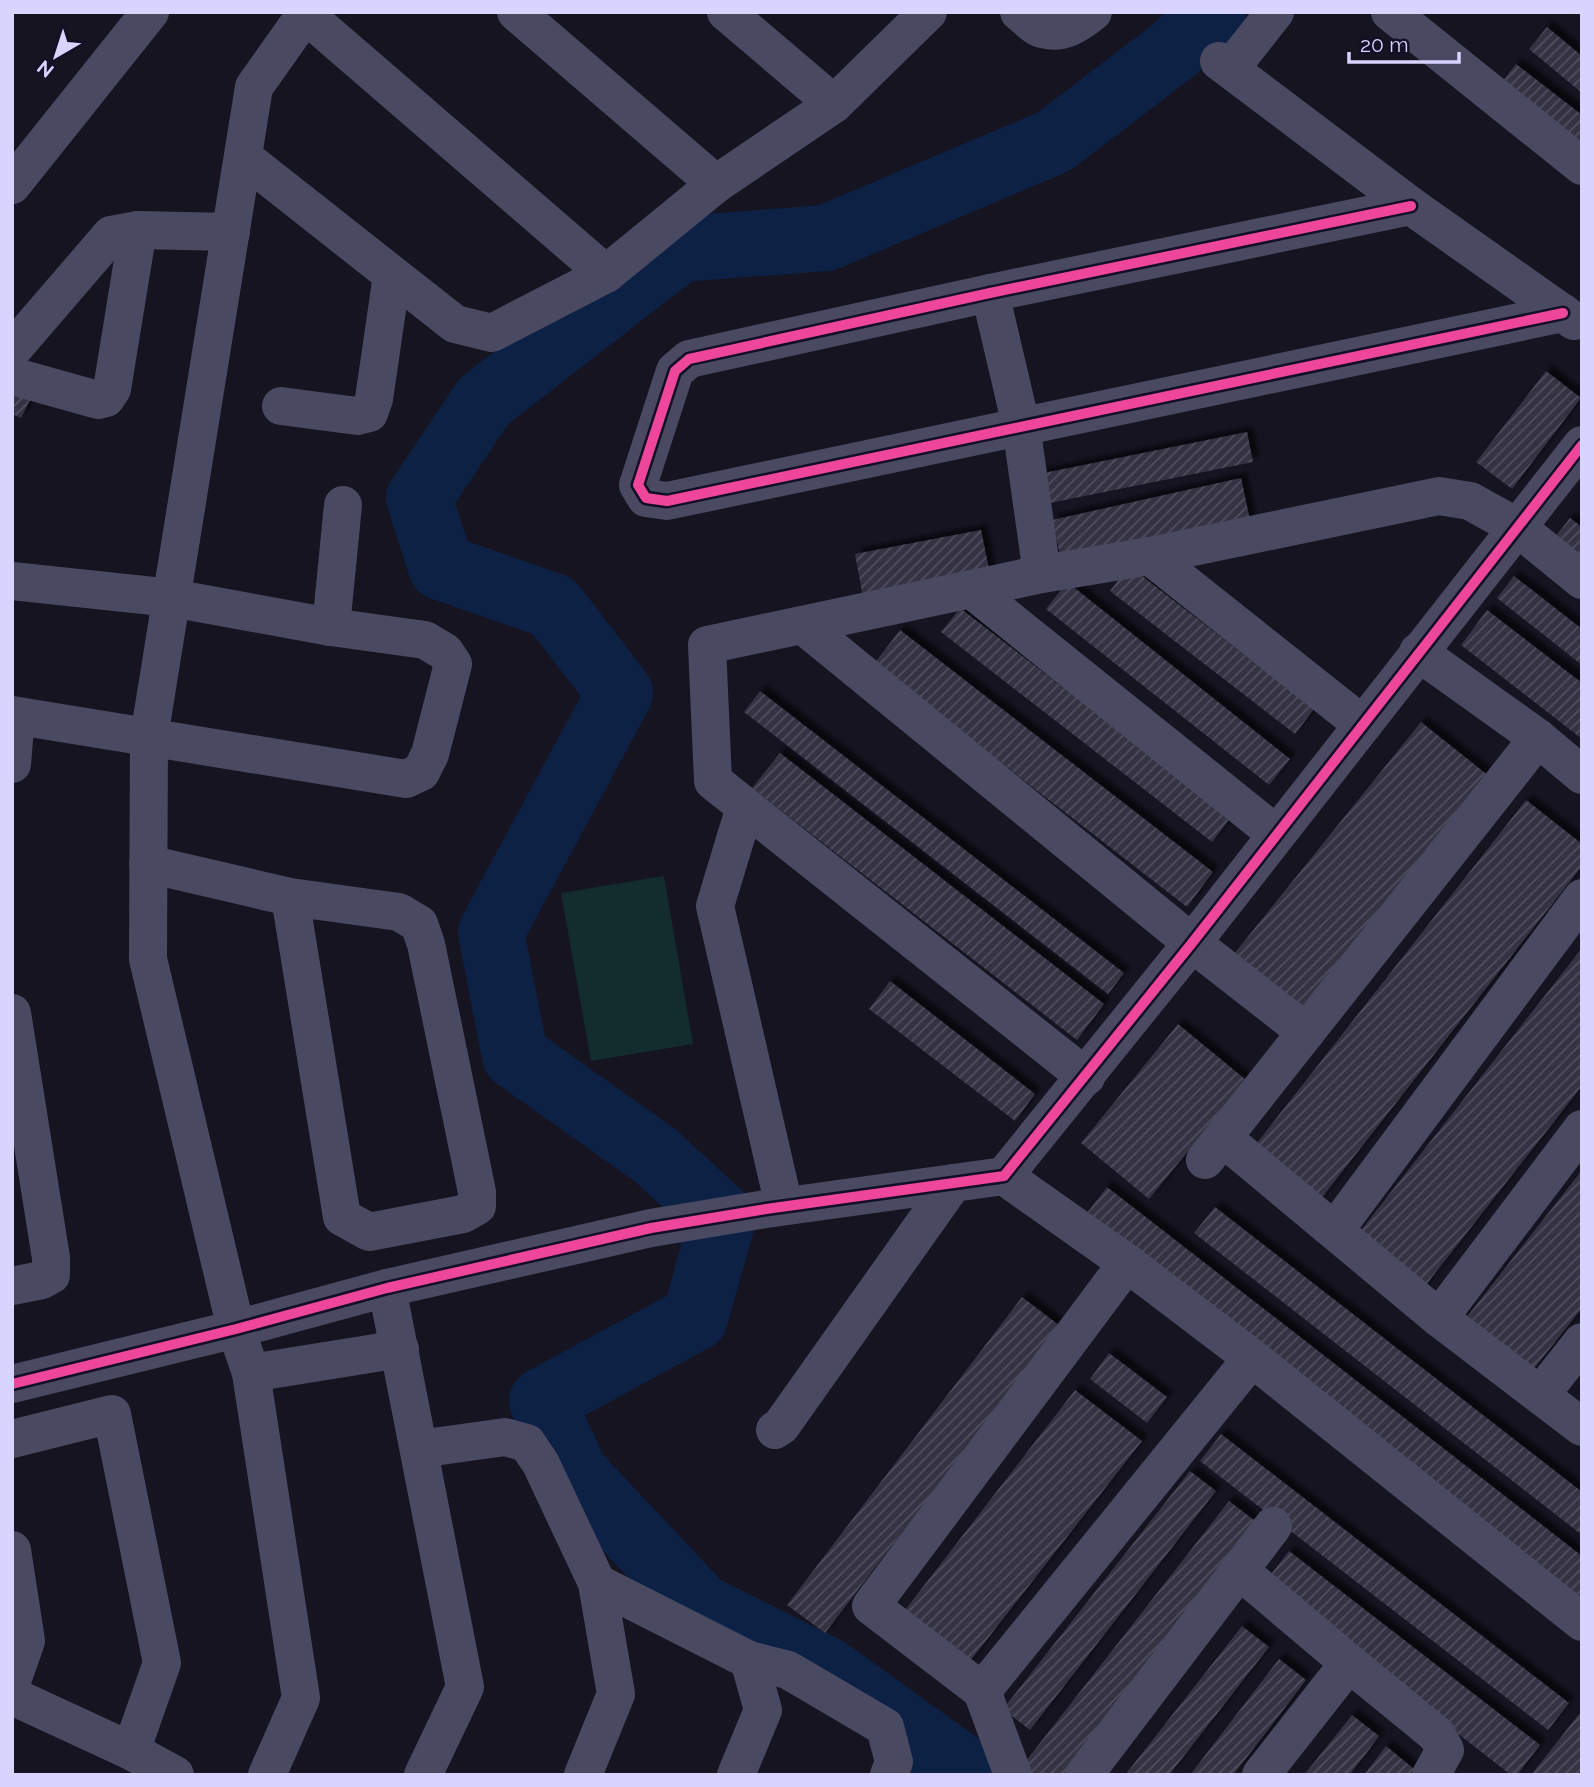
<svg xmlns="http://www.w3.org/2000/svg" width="1594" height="1787" font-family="Raleway,sans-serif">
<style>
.pitch{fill:#132c2d}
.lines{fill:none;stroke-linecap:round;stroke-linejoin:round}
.river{stroke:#0d2144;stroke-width:66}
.building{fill:url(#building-hatch);filter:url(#shadow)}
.minor{stroke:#4a4962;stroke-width:38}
.cycleway-casing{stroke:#130f26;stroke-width:15}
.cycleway{stroke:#ed469a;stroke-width:10}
</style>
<defs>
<pattern id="building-hatch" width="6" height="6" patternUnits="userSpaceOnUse" patternTransform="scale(1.75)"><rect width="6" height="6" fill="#343243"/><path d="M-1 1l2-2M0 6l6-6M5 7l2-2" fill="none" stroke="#514f5f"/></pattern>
<filter id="shadow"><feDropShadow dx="6" dy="-6" stdDeviation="2" flood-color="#0009"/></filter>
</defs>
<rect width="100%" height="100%" fill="#161421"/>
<!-- pitch -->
<polygon class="pitch" points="664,876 693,1044 591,1061 561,893"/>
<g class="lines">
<!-- river -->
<polyline class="river" points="962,1775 959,1765 827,1670 701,1607 575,1473 542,1401 695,1318 723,1218 656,1156 515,1056 491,932 620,693 553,606 441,567 419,498 484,401 680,249 826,238 1053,142 1174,50 1213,12"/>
</g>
<!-- building -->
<g class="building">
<polygon points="1547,27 1582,56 1582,93 1529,49"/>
<polygon points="1516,64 1582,115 1582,159 1494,92"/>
<polygon points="1546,371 1581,398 1512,489 1476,462"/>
<polygon points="12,391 30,400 21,418 12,414"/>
<polygon points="1247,432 1253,462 1045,504 1039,474"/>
<polygon points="1241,478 1251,525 1063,567 1052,520"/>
<polygon points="1570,518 1582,527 1582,575 1547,547"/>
<polygon points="981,530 991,579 864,603 855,554"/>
<polygon points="1129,566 1314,709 1295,734 1110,591"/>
<polygon points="1514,576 1582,629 1582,665 1497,598"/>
<polygon points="1067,582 1290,759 1269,785 1046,609"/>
<polygon points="960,608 1231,817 1212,842 941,632"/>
<polygon points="1487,610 1582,683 1582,739 1461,645"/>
<polygon points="900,630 1213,872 1187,907 874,664"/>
<polygon points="760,691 1124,973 1108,994 744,712"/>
<polygon points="1421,722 1490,777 1293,1021 1225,965"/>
<polygon points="780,753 1104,1004 1077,1040 752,788"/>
<polygon points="1526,800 1582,844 1582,866 1316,1205 1249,1153"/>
<polygon points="1582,948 1582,1086 1418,1295 1351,1243"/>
<polygon points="890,981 1035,1094 1015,1121 869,1009"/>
<polygon points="1178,1024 1246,1080 1149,1199 1081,1143"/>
<polygon points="1582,1170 1582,1308 1529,1375 1462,1323"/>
<polygon points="1107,1187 1582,1556 1582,1605 1083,1218"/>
<polygon points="1215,1207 1582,1492 1582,1535 1194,1233"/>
<polygon points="1022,1297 1060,1326 825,1633 787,1605"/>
<polygon points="1109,1353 1167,1397 1147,1423 1090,1379"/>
<polygon points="1075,1390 1142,1441 960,1674 895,1623"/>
<polygon points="1221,1434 1569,1703 1548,1730 1200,1461"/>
<polygon points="1190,1471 1216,1491 1030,1730 1003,1709"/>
<polygon points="1229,1501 1259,1524 1064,1775 1023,1775 1018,1771"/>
<polygon points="1289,1551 1540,1745 1517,1775 1511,1775 1264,1583"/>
<polygon points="1242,1626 1269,1647 1184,1756 1169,1775 1125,1775"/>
<polygon points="1279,1659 1306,1680 1265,1734 1233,1775 1190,1775"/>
<polygon points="1579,1714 1582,1716 1582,1769 1577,1775 1531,1775"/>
<polygon points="1352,1715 1379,1736 1365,1755 1349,1775 1304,1775"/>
<polygon points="1386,1746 1414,1769 1410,1775 1364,1775"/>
</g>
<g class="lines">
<!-- minor -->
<g class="minor">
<polyline points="516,12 716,184"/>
<polyline points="726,12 834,104"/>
<path d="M1019 12C1026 17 1034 27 1042 29 1063 35 1078 24 1093 12"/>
<polyline points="1390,12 1582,166"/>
<polyline points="305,14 606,274"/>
<polyline points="1219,61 1411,206 1574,321"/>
<polyline points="1230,69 1275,12"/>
<polyline points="243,157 455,324 492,333 606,274 716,184 834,104 928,12"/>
<polyline points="12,185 150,12"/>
<polyline points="1411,206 990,293 689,359 675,371 638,485 646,498 667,501 1563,313"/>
<polyline points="990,293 1021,425 1042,574"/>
<polyline points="12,350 111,235 138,230 231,232"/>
<polyline points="12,376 98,400 106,398 112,389 138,230"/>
<polyline points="281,406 357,416 369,413 374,399 392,275"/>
<polyline points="1150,556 1363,725"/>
<polyline points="12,581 172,598 331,627 425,640 445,652 453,664 430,754 421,772 406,779 12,715"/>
<polyline points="972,590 1276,834"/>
<polyline points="804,626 1192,943 1306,1032"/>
<polyline points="331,627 343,505"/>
<polyline points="1418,652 1538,738 1582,775"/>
<polyline points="12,764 16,716"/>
<polyline points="745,807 715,906 784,1206"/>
<polyline points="148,864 290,897 399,912 419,924 426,944 477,1192 477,1206 463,1214 369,1232 342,1217 290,897"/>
<polyline points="12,1013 51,1258 51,1275 42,1280 12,1286"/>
<polyline points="1086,1077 713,781 707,645 1042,574 1150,556 1439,496 1470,501 1517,527 1582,580"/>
<polyline points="1223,1138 1439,1318 1582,1427"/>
<polyline points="1205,1160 1538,738"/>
<polyline points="1004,1176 1127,1263 1252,1358 1582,1622"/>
<polyline points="1335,1230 1582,898"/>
<polyline points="387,1288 465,1687 423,1775"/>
<polyline points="1439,1318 1582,1129"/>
<polyline points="251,1373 400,1349"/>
<polyline points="12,1384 236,1329 387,1288 651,1228 766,1209 1004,1176 1192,943 1582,445"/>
<polyline points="1541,1394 1582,1342"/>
<polyline points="775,1430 781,1426 953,1183"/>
<polyline points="12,1439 112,1414 162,1663 131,1751"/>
<polyline points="419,1449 505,1437 527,1443 541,1464 597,1583 616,1694 583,1775"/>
<polyline points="12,1550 26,1641 12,1681"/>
<polyline points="1240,1571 1349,1663"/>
<polyline points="597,1583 749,1660 788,1670 885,1727 894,1762 889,1775"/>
<polyline points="982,1691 1252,1358"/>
<polyline points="12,1696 131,1751 175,1775"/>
<polyline points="267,1775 301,1698 251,1373 236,1329 148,959 149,737 254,87 307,12"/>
<polyline points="736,1775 763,1710 749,1660"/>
<polyline points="1013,1775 982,1691 871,1606 1127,1263"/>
<polyline points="1084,1775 1273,1526"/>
<polyline points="1261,1775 1349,1663 1437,1735 1445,1750 1431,1775"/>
</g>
<!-- cycleway casing -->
<g class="cycleway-casing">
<g id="cycleway">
<polyline points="1411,206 990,293 689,359 675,371 638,485 646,498 667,501 1563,313"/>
<polyline points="12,1384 236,1329 387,1288 651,1228 766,1209 1004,1176 1192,943 1582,445"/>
</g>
</g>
<!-- cycleway -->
<use href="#cycleway" class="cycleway"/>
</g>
<!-- border -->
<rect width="1594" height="1787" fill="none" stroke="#d9d4ff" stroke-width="28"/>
<!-- north arrow -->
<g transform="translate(56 56) rotate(219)" stroke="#130f26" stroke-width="5" paint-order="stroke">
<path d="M0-5L12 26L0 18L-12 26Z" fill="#d9d4ff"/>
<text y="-10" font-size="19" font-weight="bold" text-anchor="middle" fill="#d9d4ff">N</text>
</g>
<!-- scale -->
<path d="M1349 52v10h110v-10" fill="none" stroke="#d9d4ff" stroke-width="3.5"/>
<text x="1360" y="52" font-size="21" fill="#d9d4ff" stroke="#130f26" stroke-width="5" paint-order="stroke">20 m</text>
</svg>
